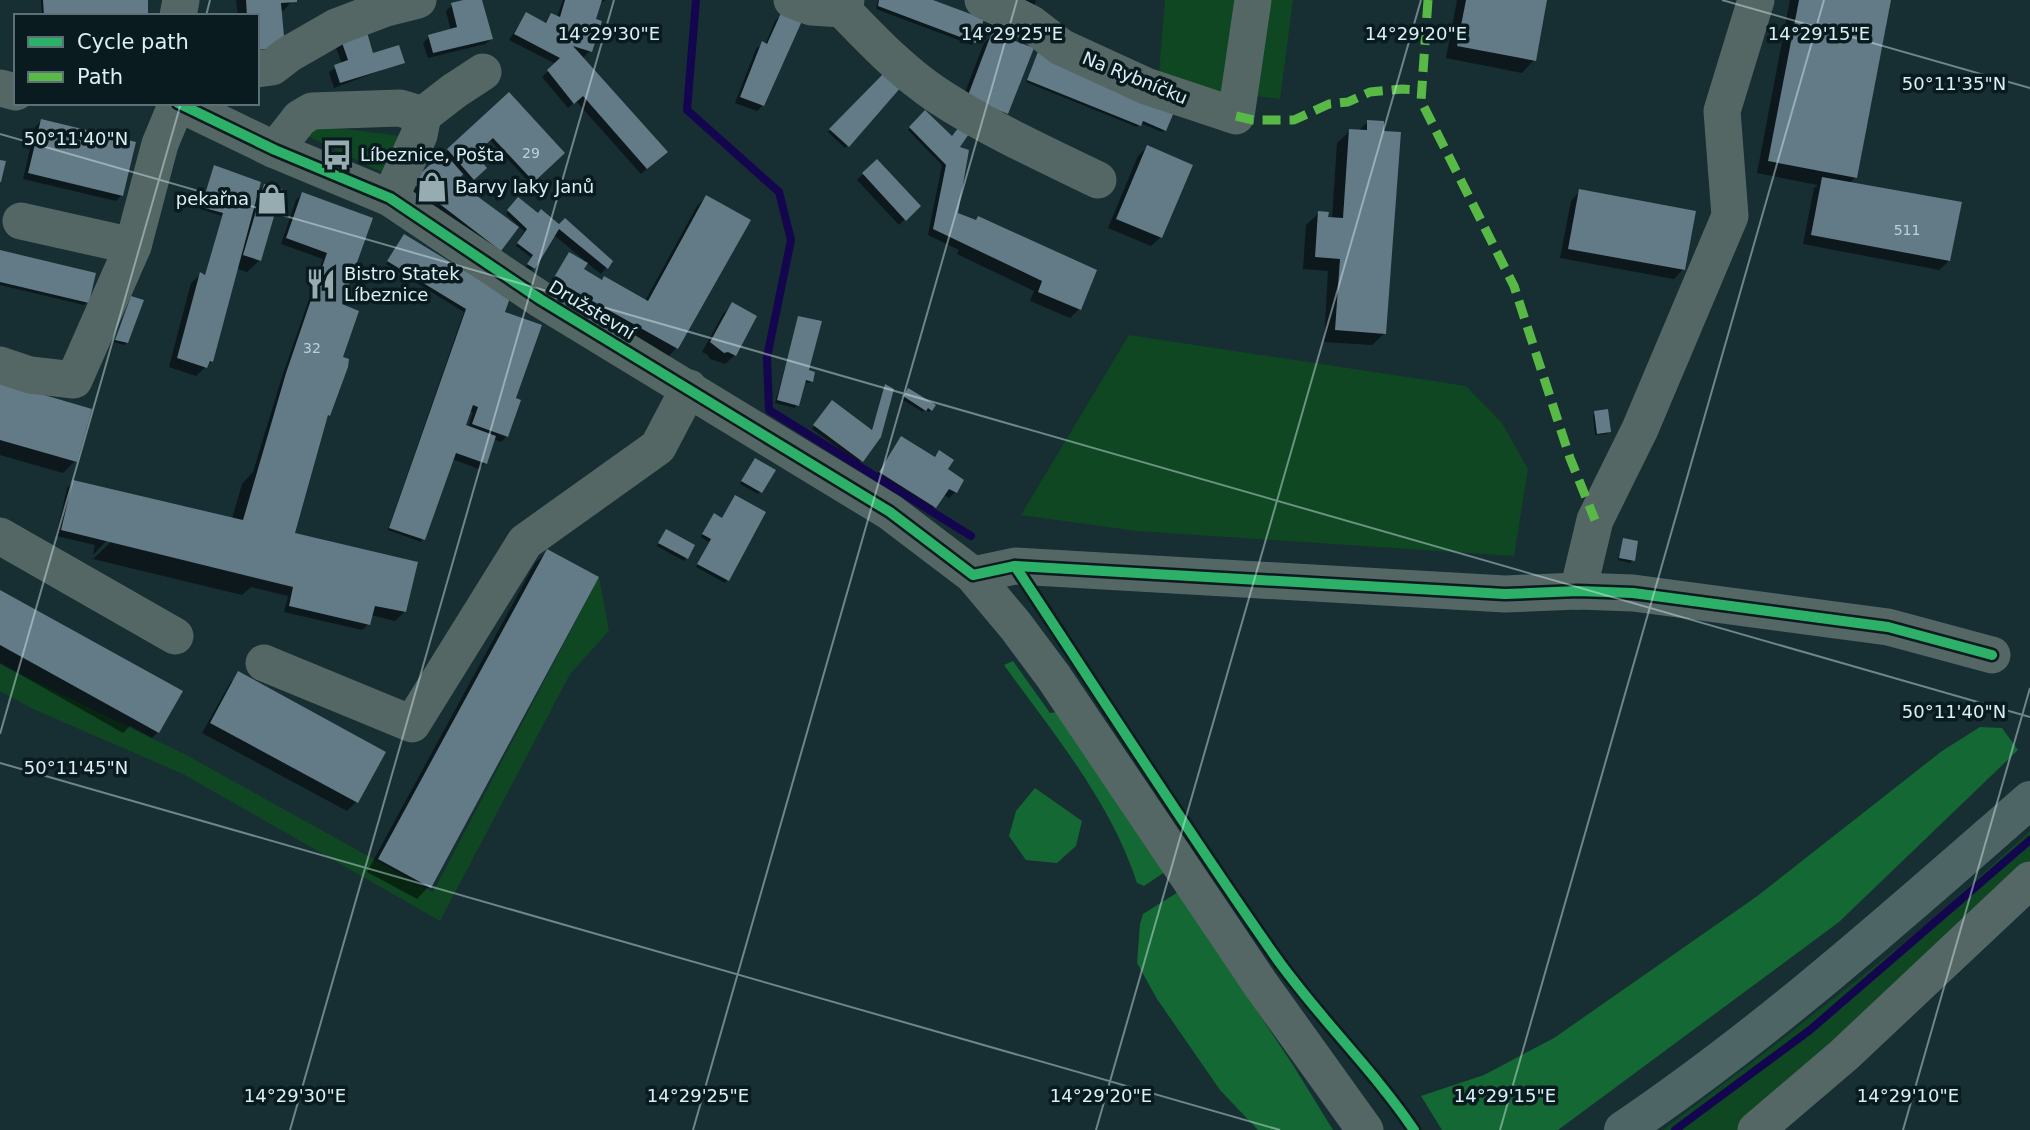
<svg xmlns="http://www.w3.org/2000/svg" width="2030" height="1130" font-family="'DejaVu Sans',sans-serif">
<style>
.green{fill:#0f4723}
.forest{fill:#146833}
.shadow{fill:#0007;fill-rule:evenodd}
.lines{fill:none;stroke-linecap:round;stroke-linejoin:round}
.stream{stroke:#13064e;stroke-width:8}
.building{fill:#637a87}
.minor{stroke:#546765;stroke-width:37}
.major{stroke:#4d6565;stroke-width:38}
.quiet{stroke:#58b947;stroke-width:9;stroke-dasharray:18 9;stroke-linecap:butt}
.cycleway-casing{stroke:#0a1b1f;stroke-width:15}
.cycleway{stroke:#2db169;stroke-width:10}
.ticks{fill:none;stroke:#daf0f5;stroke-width:2;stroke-opacity:0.45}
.labels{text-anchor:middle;stroke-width:7;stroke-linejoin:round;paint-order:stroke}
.number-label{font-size:14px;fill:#bcd2da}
.street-label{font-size:18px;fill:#daf0f5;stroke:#0a1b1f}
.poi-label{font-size:18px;fill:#daf0f5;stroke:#0a1b1f;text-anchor:start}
.ticks-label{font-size:18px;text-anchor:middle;fill:#daf0f5;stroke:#0a1b1f;stroke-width:7;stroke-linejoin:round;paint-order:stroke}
</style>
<rect width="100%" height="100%" fill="#172e33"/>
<!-- green -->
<g class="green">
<polygon points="1165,0 1293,0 1280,99 1158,85"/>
<polygon points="313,125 401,136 390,176 309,137"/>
<polygon points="1129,335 1466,386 1502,423 1528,469 1514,556 1137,531 1021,515"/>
<polygon points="599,577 609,631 570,674 440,921 183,774 33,709 0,691 0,664 188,756 433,892"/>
<polygon points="2030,831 2030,871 1743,1130 1663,1130 1776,1044 1924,927"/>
</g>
<!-- forest -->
<g class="forest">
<path d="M1013 661 1050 713 1057 712 1165 872 1144 886 1137 883C1111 802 1053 733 1004 665Z"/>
<polygon points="1980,727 2002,728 2018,750 1839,922 1558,1130 1442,1130 1421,1096 1484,1075 1554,1038 1756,897 1942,751"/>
<polygon points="1035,788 1082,821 1076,846 1057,863 1026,860 1009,836 1016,811"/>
<polygon points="1178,892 1293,1065 1333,1130 1258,1130 1220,1090 1157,999 1137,963 1140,924 1143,914"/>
</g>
<!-- shadow -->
<g class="shadow">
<polygon points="41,0 146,0 146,16 42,16"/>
<polygon points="236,0 293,0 283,11 280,11 283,47 257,58 257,16 238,16"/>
<polygon points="469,0 480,0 491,39 485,44 428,58 423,43 429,37 451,31 446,11 452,5"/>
<polygon points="563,0 606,0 599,4 594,20 590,51 582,59 660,157 641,174 576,101 568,108 542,77 556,64 509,40 526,14 544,24 551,15 557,17"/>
<polygon points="878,0 928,0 982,20 972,45 876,9"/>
<polygon points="1016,0 1036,0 1034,8"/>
<polygon points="1457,0 1545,0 1534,60 1522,73 1446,58"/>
<polygon points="1790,0 1889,0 1855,177 1849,184 1949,261 1939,270 1803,244 1814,188 1818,185 1757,173"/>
<polygon points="781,15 763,105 757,111 735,103 756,49 762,44 765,45 775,21"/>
<polygon points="993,34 1007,113 998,123 959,108 984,43"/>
<polygon points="341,39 372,55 403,62 334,88 329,72 342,64 335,45"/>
<polygon points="1037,54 1165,130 1162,132 1140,123 1137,127 1026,82"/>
<polygon points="887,73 900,86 845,148 828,132"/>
<polygon points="508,95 562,153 530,183 489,139 473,154 485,168 470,181 462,172 456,182 499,250 403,192"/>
<polygon points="925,112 959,146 956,214 1095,271 1079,309 1070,318 1030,301 1034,291 957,254 959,250 928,235 942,165 908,130"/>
<polygon points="41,121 122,195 116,201 23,179 35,127"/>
<polygon points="1368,122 1385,333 1372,345 1324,342 1328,271 1303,269 1306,225 1319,213 1327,218 1332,219 1337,143 1350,131 1358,131"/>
<polygon points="1147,147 1161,237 1151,246 1108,228 1138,156"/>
<polygon points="877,161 918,206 899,225 857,180"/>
<polygon points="214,167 256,194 264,186 260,260 247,272 235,268 212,361 196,376 169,367 191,283 201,274 205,275 222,216 200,209"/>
<polygon points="1580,191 1683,269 1674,279 1560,258 1571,201"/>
<polygon points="302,194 371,219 340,305 342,356 329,415 326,418 293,535 416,563 404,612 395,621 371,615 368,624 362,630 284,612 288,596 251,587 242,595 93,559 116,537 113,534 93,555 95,545 56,536 67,488 73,482 232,519 242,484 253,472 281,380 323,259 281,244 296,200"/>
<polygon points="706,197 748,220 676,348 667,358 583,311 587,303 552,282 569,254 583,262 584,260 554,235 534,268 531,270 526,267 532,258 516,246 524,231 506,214 519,199 530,219 541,211 611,261 601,274 586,262 582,269 601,282 645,301 697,206"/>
<path d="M401 239 503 313 507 436 501 442 493 439 485 463 479 469 452 459 421 542 388 530 464 312 386 264ZM469 411 473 412 468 428 461 432Z"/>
<polygon points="0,252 87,302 84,305 0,285"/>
<polygon points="131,298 127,342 124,345 114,342"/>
<polygon points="732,305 735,355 725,364 710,359 708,355 702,352 723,314"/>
<polygon points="799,318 807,372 811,381 809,383 804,382 795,408 775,403"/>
<polygon points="0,384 75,461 63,473 0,455"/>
<polygon points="886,386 892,390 859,463 812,429 830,405 871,431"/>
<polygon points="906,393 931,410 929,412 925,409 923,412 901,399"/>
<polygon points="1595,413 1609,432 1607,434 1595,435 1593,415"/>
<polygon points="902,438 933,458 939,452 955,492 949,498 943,494 929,513 874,478"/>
<polygon points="753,462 760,492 758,494 740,484"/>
<polygon points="764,513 725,583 696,567 709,542 701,537 714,515 722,520"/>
<polygon points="664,533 693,546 684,561 657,546"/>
<polygon points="1624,540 1633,560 1630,563 1618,560"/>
<polygon points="548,551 429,886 417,899 367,872 535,563"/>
<polygon points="0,592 158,732 152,738 130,726 123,733 0,663"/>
<polygon points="239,674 384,752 356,802 347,811 202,733 230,683"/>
</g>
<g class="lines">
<!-- stream -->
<g class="stream">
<polyline points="696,0 687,110 779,192 791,240 767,357 769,410 971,536"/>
<polyline points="1675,1130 1810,1030 2030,840"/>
</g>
</g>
<!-- building -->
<g class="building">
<polygon points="43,0 148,0 148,16 44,16"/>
<polygon points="246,0 297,0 297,2 281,3 285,47 257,50 257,16 247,16"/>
<polygon points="463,0 482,0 493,39 433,53 428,35 457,27 451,3"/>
<polygon points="565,0 602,0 596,19 602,21 592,52 573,46 668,152 647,169 583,96 574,104 547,70 560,58 514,34 526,12 546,23 551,13 560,17"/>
<polygon points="879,0 933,0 984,19 976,43 878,6"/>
<polygon points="1466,0 1547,0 1536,61 1457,46"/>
<polygon points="1799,0 1891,0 1857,178 1768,161"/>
<polygon points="781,13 802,21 764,106 740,97 762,41 767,44"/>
<polygon points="366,29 373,53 399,45 405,63 340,83 334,65 348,60 340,37"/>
<polygon points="992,32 1034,48 1008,114 967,98"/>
<polygon points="1039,49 1177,105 1166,131 1143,121 1141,126 1027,80"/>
<polygon points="887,70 902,86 849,147 829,129"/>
<polygon points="509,92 565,153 534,182 493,138 475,154 487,168 474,180 447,149"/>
<polygon points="925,110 952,136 966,118 975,125 960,147 969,150 958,213 976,220 978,216 1097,270 1081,310 1038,292 1042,281 933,229 946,165 909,127"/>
<polygon points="41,119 136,142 123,196 28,173"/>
<polygon points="1367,120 1384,121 1384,131 1401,132 1386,334 1335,330 1340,259 1315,257 1318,211 1329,212 1328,217 1343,218 1349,129 1367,130"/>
<polygon points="1147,145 1193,165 1162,238 1116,219"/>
<polygon points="444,152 463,174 458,182 519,227 501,251 411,182"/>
<polygon points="877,159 921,206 906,221 862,173"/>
<polygon points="0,160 6,161 1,182 0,182"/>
<polygon points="214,165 261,182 213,362 210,361 207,368 177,358 200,272 205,275 223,213 201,207"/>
<polygon points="1822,177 1962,202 1950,261 1811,235"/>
<polygon points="264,184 282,189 261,261 243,255"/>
<polygon points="1579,189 1696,211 1685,270 1568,249"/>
<polygon points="302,192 373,218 342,304 359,311 343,357 349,359 348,367 330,416 328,415 295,533 418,562 406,612 375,606 370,625 289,606 293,587 61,530 73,480 243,520 286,373 327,253 286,238"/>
<polygon points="706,195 751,220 678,349 553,279 569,252 588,263 584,269 602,280 604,276 648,301"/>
<polygon points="518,197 538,213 541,209 559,224 565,218 613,261 608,269 559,229 535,269 527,264 533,255 517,243 527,229 507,210"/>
<polygon points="404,234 510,298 505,312 542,325 516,398 521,400 508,437 472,424 478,407 473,405 466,425 496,436 487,464 456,453 425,540 389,528 466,309 387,261"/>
<polygon points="0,250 96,273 89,303 0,282"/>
<polygon points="131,296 144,300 128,343 115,340"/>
<polygon points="732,302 757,316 736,356 728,352 724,353 710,342"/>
<polygon points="798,316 822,321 809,370 815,372 813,382 806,380 799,406 777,400"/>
<polygon points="0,382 92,409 77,462 0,440"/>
<polygon points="885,384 894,389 881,437 863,462 813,425 832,400 872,430"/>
<polygon points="908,388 936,405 932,411 928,408 926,411 903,396"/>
<polygon points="1608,409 1611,432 1597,434 1594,411"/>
<polygon points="901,436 935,457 939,450 954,460 948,469 964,480 957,493 949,489 936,508 879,472"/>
<polygon points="755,458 776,470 762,493 741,481"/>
<polygon points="735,495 766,512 729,581 697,564 711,539 702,534 714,513 722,518"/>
<polygon points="666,529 695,545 688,559 658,543"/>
<polygon points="1623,538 1638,541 1635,561 1619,558"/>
<polygon points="547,549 599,577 431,888 378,859"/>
<polygon points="0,590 183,691 159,733 0,645"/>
<polygon points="238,671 386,752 358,803 210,723"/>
</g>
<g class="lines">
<!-- minor -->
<g class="minor">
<polyline points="792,0 811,7 842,9 846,0"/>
<polyline points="983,0 1030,23 1061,47 1146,86 1236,116 1253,0"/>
<path d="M842 9C871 39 901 71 937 95 987 128 1044 154 1098 180"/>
<polyline points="178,16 181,0"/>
<polyline points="257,69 272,67 289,54 336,27 386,8 418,0"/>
<polyline points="0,88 16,92"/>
<polyline points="178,103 275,150 390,198 540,299 890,512 973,575 1015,625 1053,676 1261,985 1365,1130"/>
<polyline points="275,150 300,118 312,111 400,108 423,115 454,91 483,72"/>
<polyline points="390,198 419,135 423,115"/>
<polyline points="21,221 133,246"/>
<polyline points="0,365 30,375 74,380 133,246 160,144 177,103"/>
<polyline points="0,536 175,636"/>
<polyline points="973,575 1015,566 1505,594 1578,591 1633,593 1888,627 1992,655"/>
<polyline points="1578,591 1595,520 1640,429 1730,216 1722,111 1756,0"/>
<polyline points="264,663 412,724 525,542 658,447 689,388"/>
<polyline points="1756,1130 1844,1055 2030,880"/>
</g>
<!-- major -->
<path class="major" d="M1623 1130C1768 1032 1898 915 2030 800"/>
<!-- quiet -->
<g class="quiet">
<polyline points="1428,0 1421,101 1514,286 1570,458 1595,520"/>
<polyline points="1236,116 1253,120 1294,120 1329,104 1348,102 1370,92 1402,89 1422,90"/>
</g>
<!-- cycleway casing -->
<g class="cycleway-casing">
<g id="cycleway">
<polyline points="178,103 275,150 390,198 540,299 890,512 973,575 1015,566 1505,594 1578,591 1633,593 1888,627 1992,655"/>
<path d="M1015 566C1101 696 1185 828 1275 956 1318 1017 1372 1068 1414 1130"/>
</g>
</g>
<!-- cycleway -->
<use href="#cycleway" class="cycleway"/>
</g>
<!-- ticks -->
<path class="ticks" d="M1722 0 2030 88M206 16 210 0M0 134 2030 717M0 734 181 103M0 763 1280 1130M290 1130 614 0M693 1130 1017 0M1096 1130 1421 0M1500 1130 1824 0M1903 1130 2030 688"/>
<!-- icons -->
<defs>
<g id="bus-bare" transform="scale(2.415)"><path d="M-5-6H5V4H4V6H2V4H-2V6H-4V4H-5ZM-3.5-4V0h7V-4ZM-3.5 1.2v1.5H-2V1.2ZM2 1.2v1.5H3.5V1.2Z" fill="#96acb1" stroke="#0a1b1f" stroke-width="2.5" paint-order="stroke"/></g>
<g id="shop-bare" transform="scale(2.415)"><path d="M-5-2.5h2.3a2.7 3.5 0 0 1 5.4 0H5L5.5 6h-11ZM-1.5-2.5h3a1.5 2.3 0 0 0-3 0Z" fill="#96acb1" stroke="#0a1b1f" stroke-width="2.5" paint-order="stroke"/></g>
<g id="restaurant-bare" transform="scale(2.415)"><path d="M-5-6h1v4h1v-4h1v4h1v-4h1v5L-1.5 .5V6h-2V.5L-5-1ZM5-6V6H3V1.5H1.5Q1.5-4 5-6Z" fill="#96acb1" stroke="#0a1b1f" stroke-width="2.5" paint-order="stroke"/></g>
</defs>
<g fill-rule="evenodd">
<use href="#bus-bare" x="337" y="155"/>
<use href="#shop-bare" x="432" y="187"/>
<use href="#shop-bare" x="272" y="199"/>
<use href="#restaurant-bare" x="321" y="284"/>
</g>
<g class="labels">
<!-- number labels -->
<g class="number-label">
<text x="531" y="158">29</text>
<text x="1907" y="235">511</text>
<text x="312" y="353">32</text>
</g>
<!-- street labels -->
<g class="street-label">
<text transform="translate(1135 78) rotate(22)" y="6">Na Rybníčku</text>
<text transform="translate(592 310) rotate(31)" y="6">Družstevní</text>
</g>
<!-- poi labels -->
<g class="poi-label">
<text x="360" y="161">Líbeznice, Pošta</text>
<text x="455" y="193">Barvy laky Janů</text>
<text x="249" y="205" text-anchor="end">pekařna</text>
<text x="344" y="280">Bistro Statek<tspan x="344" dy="21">Líbeznice</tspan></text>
</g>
</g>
<g class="ticks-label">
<text x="609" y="40">14°29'30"E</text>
<text x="1012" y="40">14°29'25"E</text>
<text x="1416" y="40">14°29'20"E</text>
<text x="1819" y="40">14°29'15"E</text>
<text x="1954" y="90">50°11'35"N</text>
<text x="76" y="145">50°11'40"N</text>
<text x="1954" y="718">50°11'40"N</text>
<text x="76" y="774">50°11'45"N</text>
<text x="295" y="1102">14°29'30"E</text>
<text x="698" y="1102">14°29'25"E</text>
<text x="1101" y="1102">14°29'20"E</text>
<text x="1505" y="1102">14°29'15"E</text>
<text x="1908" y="1102">14°29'10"E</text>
</g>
<!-- legend -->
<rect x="14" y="14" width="245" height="91" fill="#0a1b1f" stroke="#5d7075" stroke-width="2"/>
<rect x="28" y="37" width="35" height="10" fill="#2db169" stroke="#5d7075" stroke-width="2"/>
<text x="77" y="49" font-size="21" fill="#daf0f5">Cycle path</text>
<rect x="28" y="72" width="35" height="10" fill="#58b947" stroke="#5d7075" stroke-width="2"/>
<text x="77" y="84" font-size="21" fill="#daf0f5">Path</text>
</svg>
